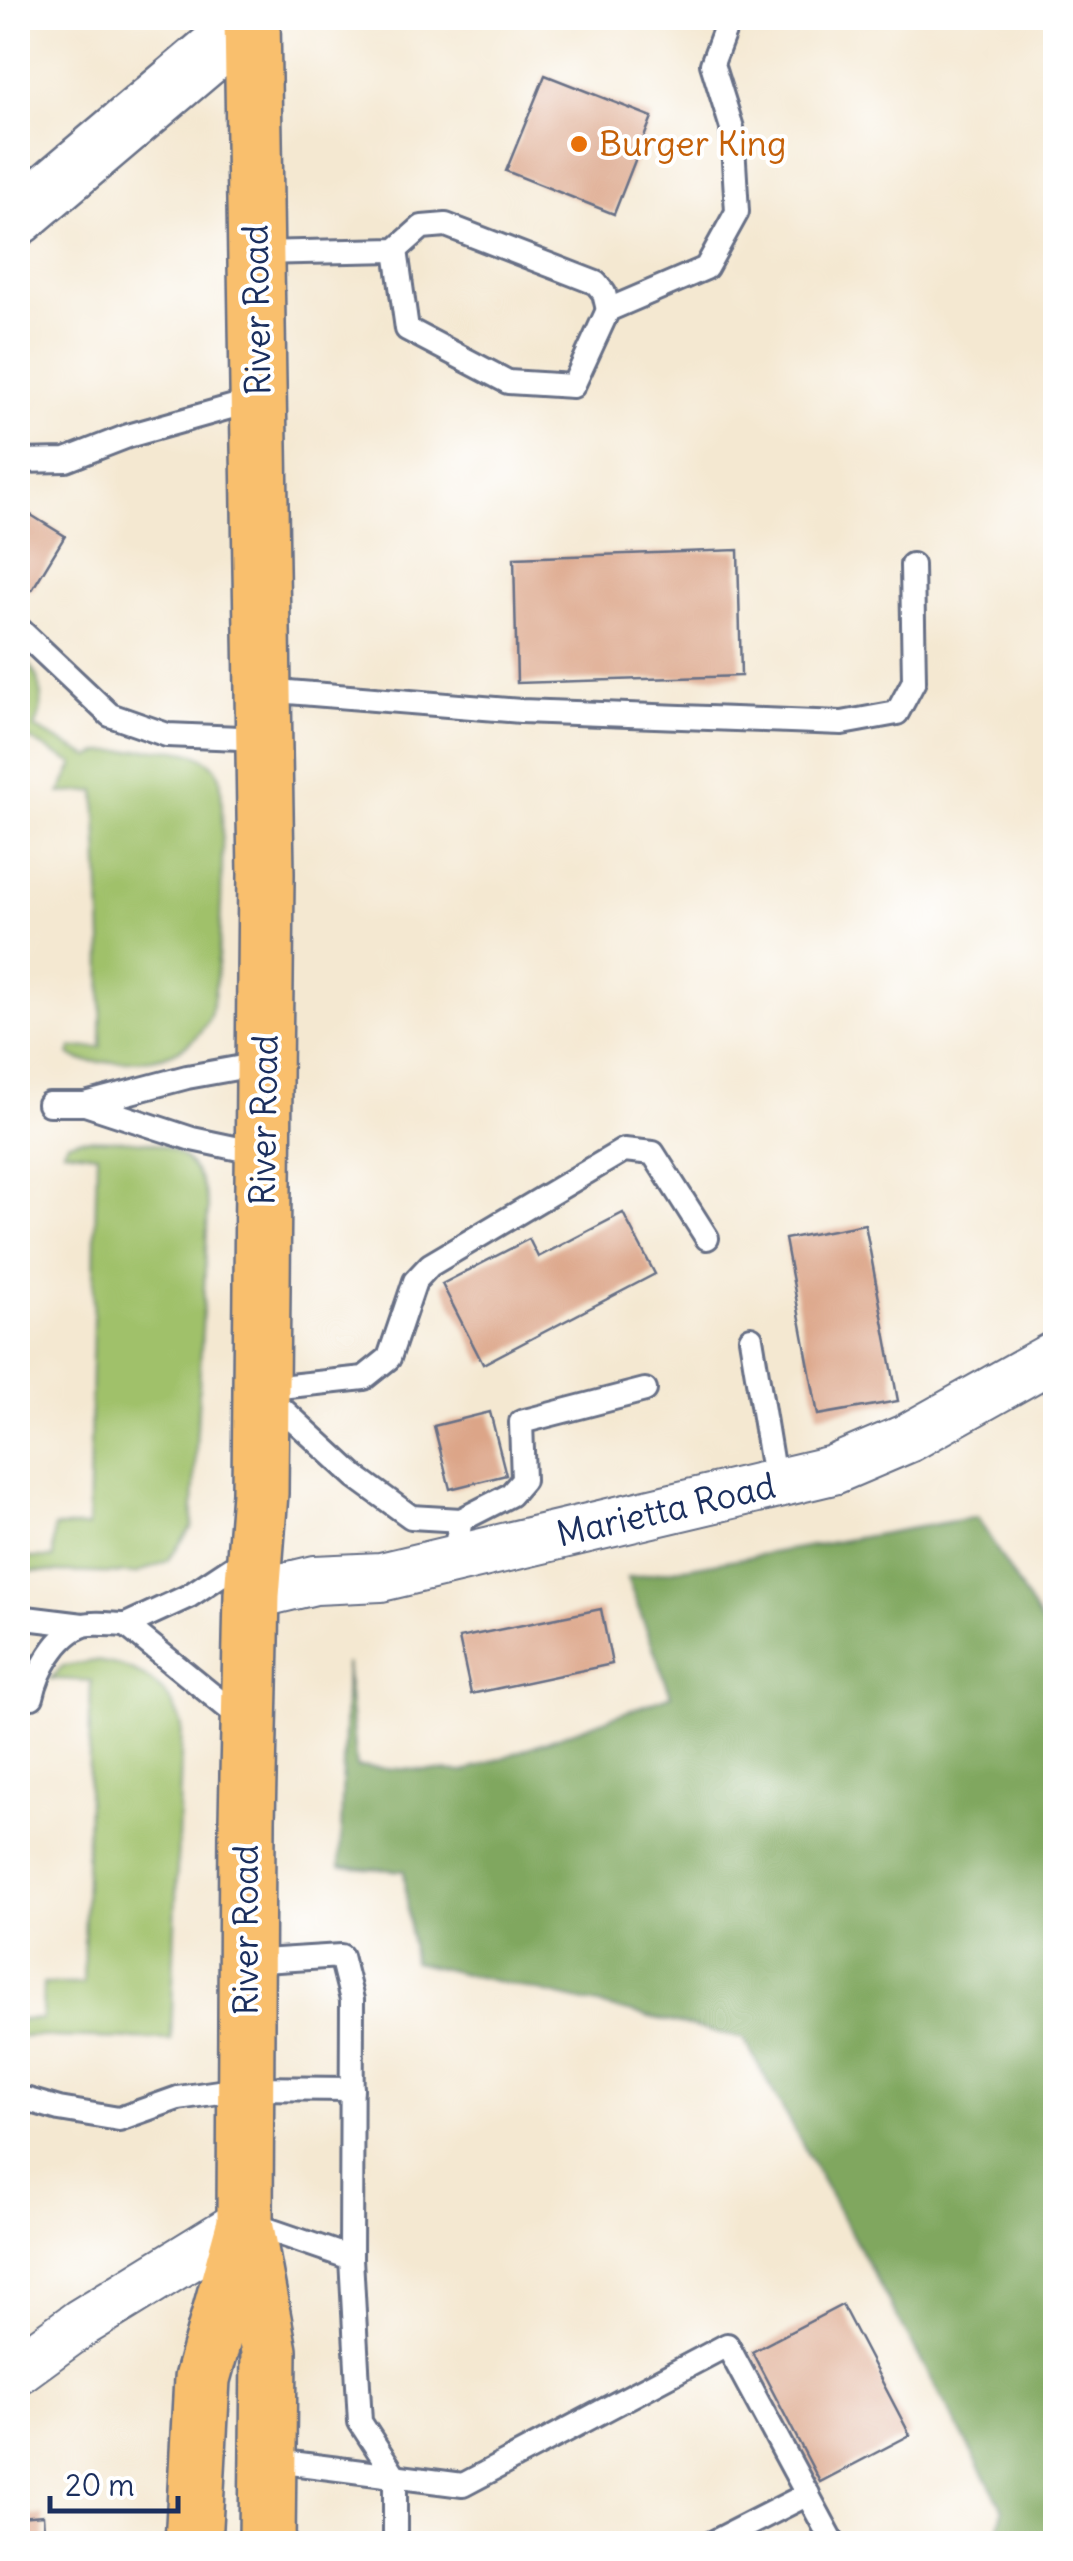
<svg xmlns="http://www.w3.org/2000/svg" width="1073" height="2561" font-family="Delius,sans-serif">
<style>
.green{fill:#a0c16a;stroke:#5e7864;stroke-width:2.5}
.forest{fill:#80a75e;stroke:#4e6b5e;stroke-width:2.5}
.building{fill:#dca588}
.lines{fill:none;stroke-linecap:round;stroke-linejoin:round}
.service-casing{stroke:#677086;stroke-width:28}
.minor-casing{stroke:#677086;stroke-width:52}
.tertiary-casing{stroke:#677086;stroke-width:60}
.trunk-casing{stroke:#677086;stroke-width:60}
.service{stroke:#fff;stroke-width:22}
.minor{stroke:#fff;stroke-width:48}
.tertiary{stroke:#fff;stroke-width:55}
.trunk{stroke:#f9bf6d;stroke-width:55}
.food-dot{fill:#e8710a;stroke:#fff;stroke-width:4}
.labels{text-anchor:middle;stroke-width:8;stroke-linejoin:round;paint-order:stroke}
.food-label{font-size:35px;fill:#c56008;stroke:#fff;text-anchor:start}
.street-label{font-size:35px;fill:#1b2f5e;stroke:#fff}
</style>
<rect width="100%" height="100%" fill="#fff"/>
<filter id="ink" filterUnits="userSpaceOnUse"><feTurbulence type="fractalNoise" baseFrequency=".01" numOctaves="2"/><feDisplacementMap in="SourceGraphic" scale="20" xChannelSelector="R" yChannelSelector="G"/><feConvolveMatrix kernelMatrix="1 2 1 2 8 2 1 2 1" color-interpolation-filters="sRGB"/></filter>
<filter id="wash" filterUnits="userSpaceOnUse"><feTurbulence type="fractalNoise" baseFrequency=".0048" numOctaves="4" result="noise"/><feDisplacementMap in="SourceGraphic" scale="40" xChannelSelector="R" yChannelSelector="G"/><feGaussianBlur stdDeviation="2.25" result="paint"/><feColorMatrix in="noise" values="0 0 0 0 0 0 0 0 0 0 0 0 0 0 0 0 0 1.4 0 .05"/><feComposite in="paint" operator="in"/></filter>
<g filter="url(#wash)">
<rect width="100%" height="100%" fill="#f4e8d1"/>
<!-- green -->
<g class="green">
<path d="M18 651C41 674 48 698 35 728L90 757 102 752C138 752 203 737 220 776 225 812 222 997 207 1022 189 1052 161 1061 128 1061 111 1061 81 1066 69 1054L72 1048 101 1047 102 942 96 791 60 793 74 764 18 733Z"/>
<path d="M80 1139C142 1142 196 1132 208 1209L192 1527 167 1561 136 1574 18 1571V1558H53L54 1527H88L97 1154 63 1150 68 1142Z"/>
<path d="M95 1661C137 1666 170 1685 182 1727L171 2040 18 2036V2020L42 2019 43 1984H83L91 1681 50 1679 63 1666Z"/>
</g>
<!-- forest -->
<polygon class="forest" points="977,1517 1055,1645 1055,2543 995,2543 1003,2509 744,2039 413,1962 404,1871 340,1866 346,1663 356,1767 464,1772 671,1695 627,1578"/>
<g id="blocks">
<!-- building -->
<g class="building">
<polygon points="545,75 652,117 614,214 506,171"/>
<polygon points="18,507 65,536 32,590 18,581"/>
<polygon points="738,550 741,676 517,683 514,558"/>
<polygon points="623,1213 655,1274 483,1364 442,1284 529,1239 538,1257"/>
<polygon points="865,1224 898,1401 818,1415 785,1239"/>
<polygon points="490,1412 506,1475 450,1489 434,1426"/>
<polygon points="601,1609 612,1664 471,1694 459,1638"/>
<polygon points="842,2305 910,2435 820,2482 752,2352"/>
<polygon points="43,2515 45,2544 18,2544 18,2517"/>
</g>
</g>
</g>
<g filter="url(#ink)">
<use href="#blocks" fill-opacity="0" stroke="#677086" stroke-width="2.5"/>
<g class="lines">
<!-- service casing -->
<g class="service-casing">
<g id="service">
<polyline points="396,250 407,329 508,382 573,386 608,310 706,268 737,212 732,128 712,64 729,18"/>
<polyline points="256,253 396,250 422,227 446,225 596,283 604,293 608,310"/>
<polyline points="18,461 66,460 128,436 259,399"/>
<polyline points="18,628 110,715 167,735 264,739"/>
<polyline points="264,690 521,711 842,723 897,713 914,681 912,565"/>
<polyline points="49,1104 85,1104"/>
<polyline points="263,1154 192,1139 85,1104 187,1077 265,1063"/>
<polyline points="751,1338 775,1484"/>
<polyline points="261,1389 364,1378 389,1358 415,1281 430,1265 624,1150 653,1153 707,1238"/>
<polyline points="267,1395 356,1477 411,1517 461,1520"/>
<polyline points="453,1560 461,1520 510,1495 523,1480 521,1422 645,1390"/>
<polyline points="18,1617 83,1625"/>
<path d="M32 1697C37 1672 57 1634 84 1625 95 1622 114 1625 126 1625"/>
<polyline points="244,1721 126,1625 189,1596 248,1557"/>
<polyline points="246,1962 341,1956 352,2000 351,2258 360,2422 395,2476 395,2544"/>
<polyline points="18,2097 59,2109 119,2119 178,2098 246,2088 352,2089"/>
<polyline points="246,2222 351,2258"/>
<polyline points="268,2460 463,2485 727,2345 834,2544"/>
<polyline points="710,2544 808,2494"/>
</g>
</g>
<!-- minor casing -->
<g class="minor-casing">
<g id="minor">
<polyline points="252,1595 315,1580 381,1577 833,1470 908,1438 1056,1355"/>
<polyline points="18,2369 81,2323 245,2222"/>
</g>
</g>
<!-- tertiary casing -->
<g class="tertiary-casing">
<polyline id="tertiary" points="18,217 253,18"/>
</g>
<!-- trunk casing -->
<g class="trunk-casing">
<g id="trunk">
<polyline points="252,18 266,874 260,1493 252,1595 247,1821 245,2222 269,2351 267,2544"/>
<polyline points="193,2544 202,2379 243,2230"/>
</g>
</g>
<!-- service -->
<use href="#service" class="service"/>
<!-- minor -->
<use href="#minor" class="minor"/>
<!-- tertiary -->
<use href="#tertiary" class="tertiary"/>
<!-- trunk -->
<use href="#trunk" class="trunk"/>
</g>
</g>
<!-- markers -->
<circle class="food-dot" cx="579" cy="144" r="10"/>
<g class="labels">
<!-- food labels -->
<g class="food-label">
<text x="599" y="156">Burger King</text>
</g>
<!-- street labels -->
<g class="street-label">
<text transform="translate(257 310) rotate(-91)" y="12">River Road</text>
<text transform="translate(264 1120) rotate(-89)" y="12">River Road</text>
<text transform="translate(666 1510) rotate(-13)" y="12">Marietta Road</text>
<text transform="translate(246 1930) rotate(-90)" y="12">River Road</text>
</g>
</g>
<!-- margin -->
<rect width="1073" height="2561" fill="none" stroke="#fff" stroke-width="60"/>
<!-- scale -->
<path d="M50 2496v15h128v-15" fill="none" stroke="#1b2f5e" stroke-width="5"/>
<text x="65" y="2496" font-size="30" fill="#1b2f5e" stroke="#ffffff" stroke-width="8" paint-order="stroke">20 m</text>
</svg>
